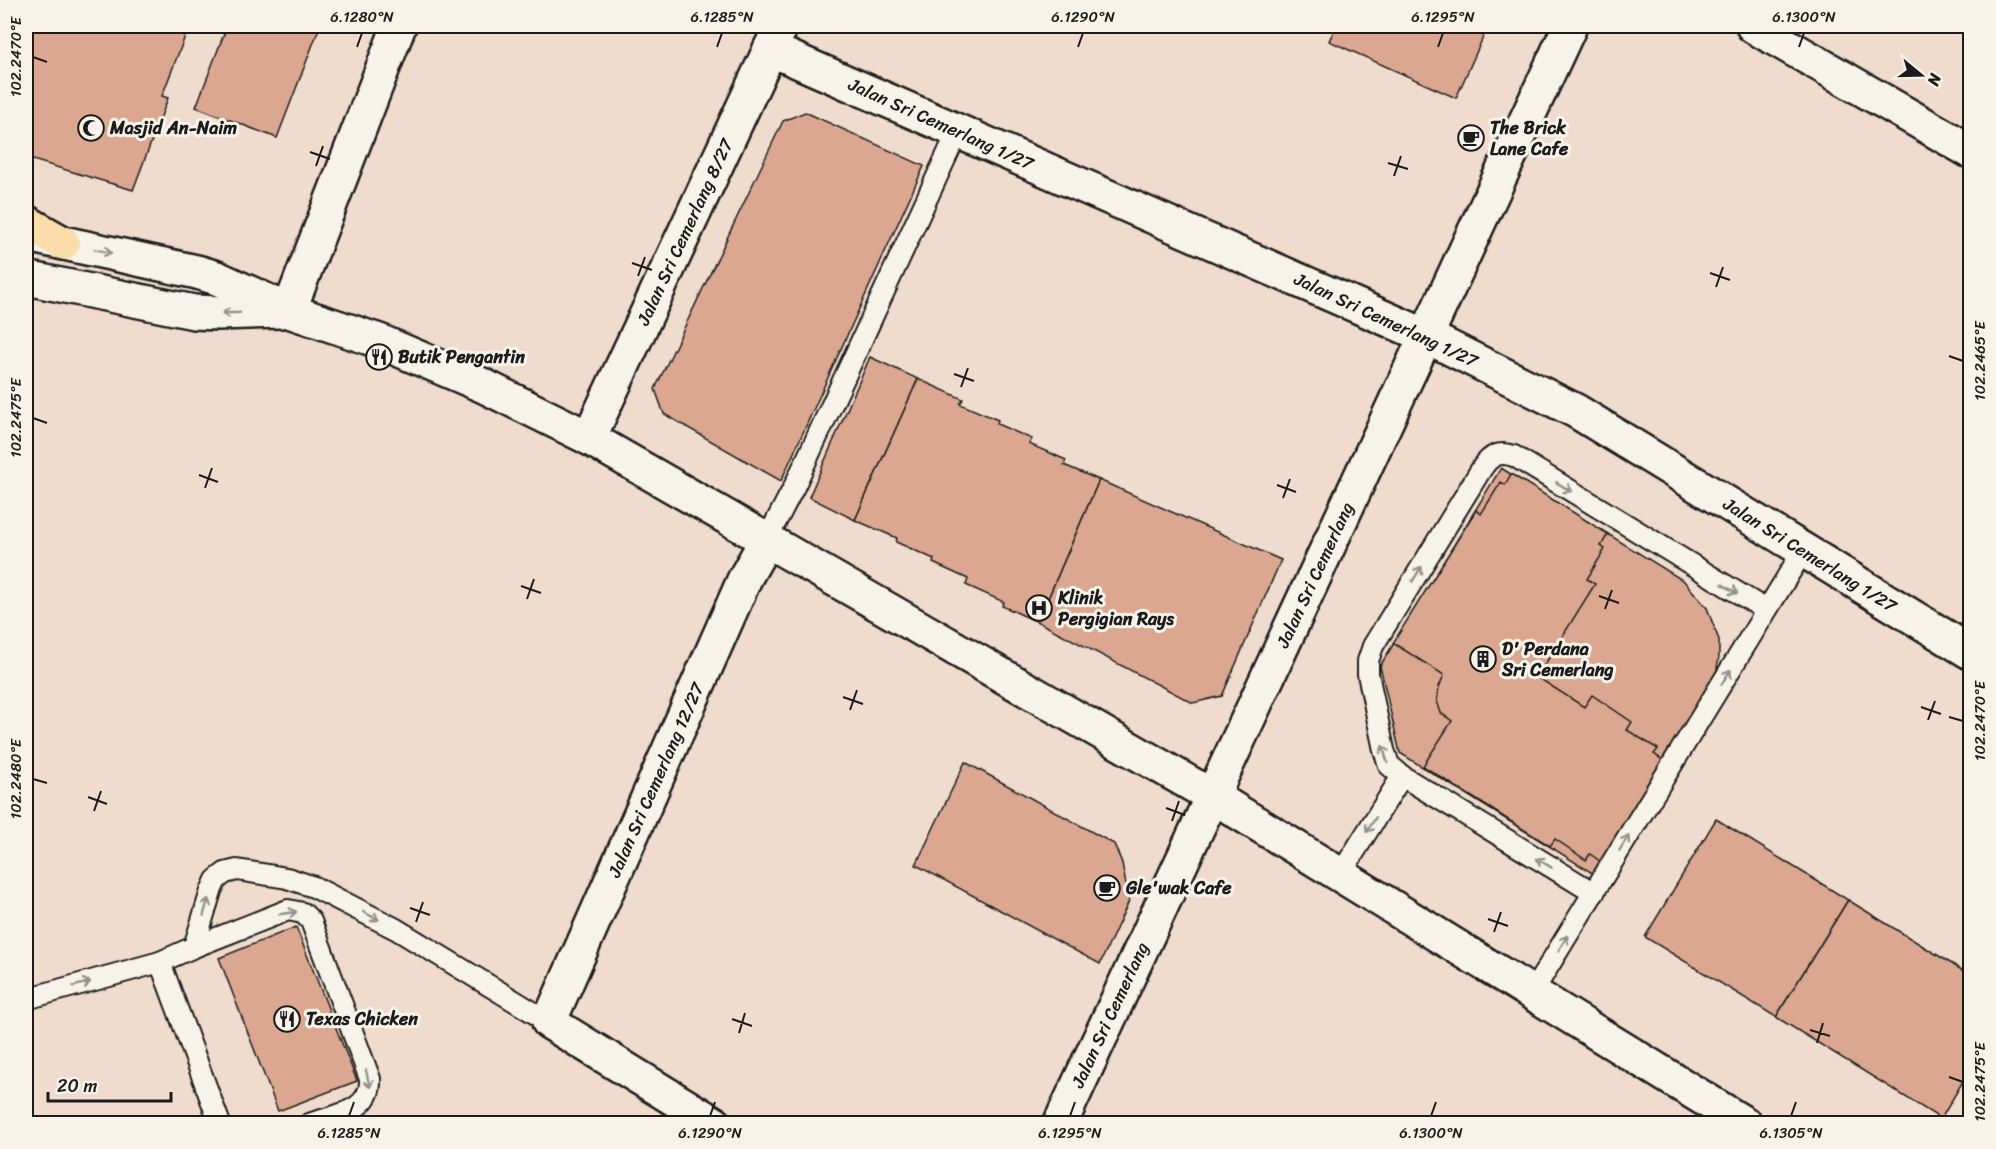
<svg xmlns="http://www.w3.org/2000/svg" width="1996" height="1149" font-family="Sriracha,sans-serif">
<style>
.building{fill:#dba790;stroke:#1c1c1c;stroke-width:1.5}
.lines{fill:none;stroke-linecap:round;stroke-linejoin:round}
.service-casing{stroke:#1c1c1c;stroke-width:24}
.minor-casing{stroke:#1c1c1c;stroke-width:38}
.tertiary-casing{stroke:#1c1c1c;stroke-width:38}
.primary-casing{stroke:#1c1c1c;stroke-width:38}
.service{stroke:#f7f3e8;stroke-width:20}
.minor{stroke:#f7f3e8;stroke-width:33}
.tertiary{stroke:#f7f3e8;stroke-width:33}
.primary{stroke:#fbddab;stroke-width:33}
.oneway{stroke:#94928c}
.ticks{fill:none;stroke:#1c1c1c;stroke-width:2}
.labels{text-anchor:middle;stroke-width:6;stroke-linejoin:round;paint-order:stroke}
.street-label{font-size:18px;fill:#1c1c1c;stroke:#f7f3e8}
.poi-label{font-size:18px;font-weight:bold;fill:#1c1c1c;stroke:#f7f3e8;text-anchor:start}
.neatline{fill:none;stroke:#1c1c1c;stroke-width:2}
.ticks-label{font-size:15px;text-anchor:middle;fill:#1c1c1c}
</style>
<rect width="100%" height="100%" fill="#efdcce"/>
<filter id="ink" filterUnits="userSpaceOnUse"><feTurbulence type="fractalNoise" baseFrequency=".0167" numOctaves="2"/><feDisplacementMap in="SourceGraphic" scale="12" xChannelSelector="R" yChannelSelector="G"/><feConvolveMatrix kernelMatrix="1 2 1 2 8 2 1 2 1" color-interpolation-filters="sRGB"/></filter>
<g filter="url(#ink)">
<!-- building -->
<g class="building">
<polygon points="28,26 189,26 162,96 168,98 133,190 26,158 26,31"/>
<polygon points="227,26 320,26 277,138 196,107"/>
<polygon points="1336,26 1488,26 1456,98 1329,41"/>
<polygon points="805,112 924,166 781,481 664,414 655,389 783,121"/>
<polygon points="870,357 918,379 855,520 809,497"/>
<polygon points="918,379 963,399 960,404 998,420 997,424 1032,439 1029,444 1066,460 1064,465 1099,480 1038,622 1002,606 1004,602 966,585 968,579 933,563 934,559 896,542 897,538 855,520"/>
<polygon points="1501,468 1684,581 1707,608 1719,640 1719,656 1716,675 1597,876 1400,753 1380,666"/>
<polygon points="1511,474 1608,534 1601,546 1605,549 1587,579 1595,584 1537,677 1584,707 1592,695 1632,722 1627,730 1658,749 1654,754 1667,763 1604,864 1590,854 1586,860 1555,839 1550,846 1423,766 1452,721 1441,713 1437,701 1439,687 1444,675 1393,643 1476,510 1481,514 1501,482 1505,485"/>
<polygon points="1099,480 1281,560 1222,696 1193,703 1038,622"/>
<polygon points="965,762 1114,844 1122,863 1129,901 1100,964 916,865"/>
<polygon points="1716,819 1848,900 1776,1017 1645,937"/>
<polygon points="1848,900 1970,975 1970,1069 1941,1119 1776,1017"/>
<polygon points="296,927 357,1081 278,1111 219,958"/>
</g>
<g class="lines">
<!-- service casing -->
<g class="service-casing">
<g id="service">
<polyline points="767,539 794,487 958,131"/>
<polyline points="1340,875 1402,776"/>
<path d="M1594 893 1402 776 1389 765 1384 750 1368 674V661L1373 646 1482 468C1491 455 1499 451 1514 456L1766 610"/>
<path d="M194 947 288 910 303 913 311 921 370 1079C372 1112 334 1115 309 1124"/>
<polyline points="160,962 194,947 211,891 216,880 225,873 237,870 287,878 314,887 396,929 549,1022"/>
<polyline points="1532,993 1803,551"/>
<polyline points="26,999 160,962 220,1124"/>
</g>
</g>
<!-- minor casing -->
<g class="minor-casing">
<g id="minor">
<polyline points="1753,26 1970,151"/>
<polyline points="770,49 1426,336 1576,411 1970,652"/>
<polyline points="289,311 399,26"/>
<polyline points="589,438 781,26"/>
<polyline points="715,1124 549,1022 745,578 767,539"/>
<polyline points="1060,1124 1570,26"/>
</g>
</g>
<!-- tertiary casing -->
<g class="tertiary-casing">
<g id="tertiary">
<polyline points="36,237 197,272 217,278 289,311 379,341 482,385 589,438 1212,796 1745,1124"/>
<polyline points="26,278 194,312 218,313 281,311"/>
</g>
</g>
<!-- primary casing -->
<g class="primary-casing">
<polyline id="primary" points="26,222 63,243"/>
</g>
<!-- service -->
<use href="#service" class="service"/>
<!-- minor -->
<use href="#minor" class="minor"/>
<!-- tertiary -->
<use href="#tertiary" class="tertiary"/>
<!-- primary -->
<use href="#primary" class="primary"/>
</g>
<!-- one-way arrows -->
<defs><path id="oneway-shaft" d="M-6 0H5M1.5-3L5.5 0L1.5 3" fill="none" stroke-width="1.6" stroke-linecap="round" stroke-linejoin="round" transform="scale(1.5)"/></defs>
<g class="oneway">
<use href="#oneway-shaft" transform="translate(103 251) rotate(12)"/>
<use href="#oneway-shaft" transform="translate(231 313) rotate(178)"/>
<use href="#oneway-shaft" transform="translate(1564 487) rotate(31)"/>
<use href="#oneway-shaft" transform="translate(1417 574) rotate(-59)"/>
<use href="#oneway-shaft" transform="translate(1730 589) rotate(31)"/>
<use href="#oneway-shaft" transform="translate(1726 677) rotate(-59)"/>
<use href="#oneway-shaft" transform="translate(1385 754) rotate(-107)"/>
<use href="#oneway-shaft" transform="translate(1371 825) rotate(122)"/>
<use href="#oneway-shaft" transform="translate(1624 843) rotate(-59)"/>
<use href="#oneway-shaft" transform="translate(1544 863) rotate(-149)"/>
<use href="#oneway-shaft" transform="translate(206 907) rotate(-74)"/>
<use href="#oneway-shaft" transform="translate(288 913) rotate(-8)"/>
<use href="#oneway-shaft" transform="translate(371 916) rotate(27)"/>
<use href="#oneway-shaft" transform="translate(1563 943) rotate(-59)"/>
<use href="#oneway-shaft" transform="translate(82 984) rotate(-15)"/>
<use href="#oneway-shaft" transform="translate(368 1079) rotate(77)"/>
</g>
</g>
<!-- ticks -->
<path class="ticks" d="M357 47 362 33M717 47 722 33M1078 47 1083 33M1438 47 1443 33M1799 47 1804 33M33 57 47 62M310 152 330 159M1388 163 1408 169M316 166 323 146M1394 176 1401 156M632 263 652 270M1710 273 1730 280M638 276 645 257M1716 287 1723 267M1949 356 1963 361M954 374 974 381M961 387 968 368M33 418 47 423M199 475 218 482M1277 485 1296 492M205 488 212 468M1283 498 1290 479M521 586 541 593M1599 596 1619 603M527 599 534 579M1605 609 1612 590M843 697 863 704M1921 707 1941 714M850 710 857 690M1949 717 1963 721M1928 720 1935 701M33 779 47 783M88 797 107 804M1166 808 1185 815M94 811 101 791M1172 821 1179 801M410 908 430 915M1488 919 1508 926M416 922 423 902M1494 932 1501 912M732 1019 752 1026M1810 1030 1830 1036M739 1033 745 1013M1817 1043 1823 1023M1949 1077 1963 1082M349 1116 354 1102M710 1116 715 1102M1070 1116 1075 1102M1431 1116 1436 1102M1791 1116 1796 1102"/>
<!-- icons -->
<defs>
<g id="mosque-ring" transform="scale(1.35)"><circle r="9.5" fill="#f7f3e8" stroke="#1c1c1c" stroke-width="1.5"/><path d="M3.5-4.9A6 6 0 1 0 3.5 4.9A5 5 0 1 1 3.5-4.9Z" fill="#1c1c1c"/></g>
<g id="cafe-ring" transform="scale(1.35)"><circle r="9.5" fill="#f7f3e8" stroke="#1c1c1c" stroke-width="1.5"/><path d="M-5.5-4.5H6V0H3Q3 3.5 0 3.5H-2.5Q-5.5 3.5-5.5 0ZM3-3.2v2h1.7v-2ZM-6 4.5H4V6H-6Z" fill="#1c1c1c"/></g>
<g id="restaurant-ring" transform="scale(1.35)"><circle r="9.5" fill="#f7f3e8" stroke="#1c1c1c" stroke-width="1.5"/><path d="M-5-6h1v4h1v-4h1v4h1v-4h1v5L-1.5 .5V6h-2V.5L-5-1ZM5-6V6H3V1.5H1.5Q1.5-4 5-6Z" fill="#1c1c1c"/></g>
<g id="hospital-ring" transform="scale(1.35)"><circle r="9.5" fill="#f7f3e8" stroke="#1c1c1c" stroke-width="1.5"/><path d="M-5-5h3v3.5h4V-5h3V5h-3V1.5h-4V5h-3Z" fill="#1c1c1c"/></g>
<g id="building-ring" transform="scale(1.35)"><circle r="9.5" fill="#f7f3e8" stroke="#1c1c1c" stroke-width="1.5"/><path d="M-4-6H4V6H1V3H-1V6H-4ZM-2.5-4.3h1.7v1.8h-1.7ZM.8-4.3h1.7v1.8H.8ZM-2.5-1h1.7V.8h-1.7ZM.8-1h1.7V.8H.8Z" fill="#1c1c1c"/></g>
</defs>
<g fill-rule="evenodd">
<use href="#mosque-ring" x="91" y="128"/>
<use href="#cafe-ring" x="1471" y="138"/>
<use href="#restaurant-ring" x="379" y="357"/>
<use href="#hospital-ring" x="1039" y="608"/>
<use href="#building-ring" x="1483" y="659"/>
<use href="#cafe-ring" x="1107" y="888"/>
<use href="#restaurant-ring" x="287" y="1019"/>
</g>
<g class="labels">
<!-- street labels -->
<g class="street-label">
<text transform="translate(941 124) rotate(24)" y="6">Jalan Sri Cemerlang 1/27</text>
<text transform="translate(685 232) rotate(-65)" y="6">Jalan Sri Cemerlang 8/27</text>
<text transform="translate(1386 320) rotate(25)" y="6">Jalan Sri Cemerlang 1/27</text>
<text transform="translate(1810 555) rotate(32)" y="6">Jalan Sri Cemerlang 1/27</text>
<text transform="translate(1315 575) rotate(-65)" y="6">Jalan Sri Cemerlang</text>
<text transform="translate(656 780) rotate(-66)" y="6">Jalan Sri Cemerlang 12/27</text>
<text transform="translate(1110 1015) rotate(-65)" y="6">Jalan Sri Cemerlang</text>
</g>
<!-- poi labels -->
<g class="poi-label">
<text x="110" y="134">Masjid An-Naim</text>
<text x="1490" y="134">The Brick<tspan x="1490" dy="21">Lane Cafe</tspan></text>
<text x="398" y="363">Butik Pengantin</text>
<text x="1058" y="604">Klinik<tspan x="1058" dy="21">Pergigian Rays</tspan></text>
<text x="1502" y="655">D' Perdana<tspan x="1502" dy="21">Sri Cemerlang</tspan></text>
<text x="1126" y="894">Gle'wak Cafe</text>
<text x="306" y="1025">Texas Chicken</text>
</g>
</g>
<!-- margin -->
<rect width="1996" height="1149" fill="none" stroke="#f7f3e8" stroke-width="66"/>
<!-- north arrow -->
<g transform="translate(1921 75) rotate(109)" stroke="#f7f3e8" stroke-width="4.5" paint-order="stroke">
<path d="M0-4.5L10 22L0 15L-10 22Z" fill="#1c1c1c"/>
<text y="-9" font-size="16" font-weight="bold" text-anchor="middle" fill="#1c1c1c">N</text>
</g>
<!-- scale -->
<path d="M48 1092v9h123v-9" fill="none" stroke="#1c1c1c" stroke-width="3"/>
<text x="57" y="1092" font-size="18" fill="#1c1c1c" stroke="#f7f3e8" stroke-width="4.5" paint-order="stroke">20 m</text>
<rect x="33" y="33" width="1930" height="1083" class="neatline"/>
<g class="ticks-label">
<text x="362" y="22">6.1280°N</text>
<text x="722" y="22">6.1285°N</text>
<text x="1083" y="22">6.1290°N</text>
<text x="1443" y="22">6.1295°N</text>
<text x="1804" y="22">6.1300°N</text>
<text transform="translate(16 57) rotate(-90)" y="5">102.2470°E</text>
<text transform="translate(1980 361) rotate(-90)" y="5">102.2465°E</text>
<text transform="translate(16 418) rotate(-90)" y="5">102.2475°E</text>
<text transform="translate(1980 721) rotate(-90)" y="5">102.2470°E</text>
<text transform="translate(16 779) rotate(-90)" y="5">102.2480°E</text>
<text transform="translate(1980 1082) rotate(-90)" y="5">102.2475°E</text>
<text x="349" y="1138">6.1285°N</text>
<text x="710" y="1138">6.1290°N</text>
<text x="1070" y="1138">6.1295°N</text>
<text x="1431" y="1138">6.1300°N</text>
<text x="1791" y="1138">6.1305°N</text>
</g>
</svg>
